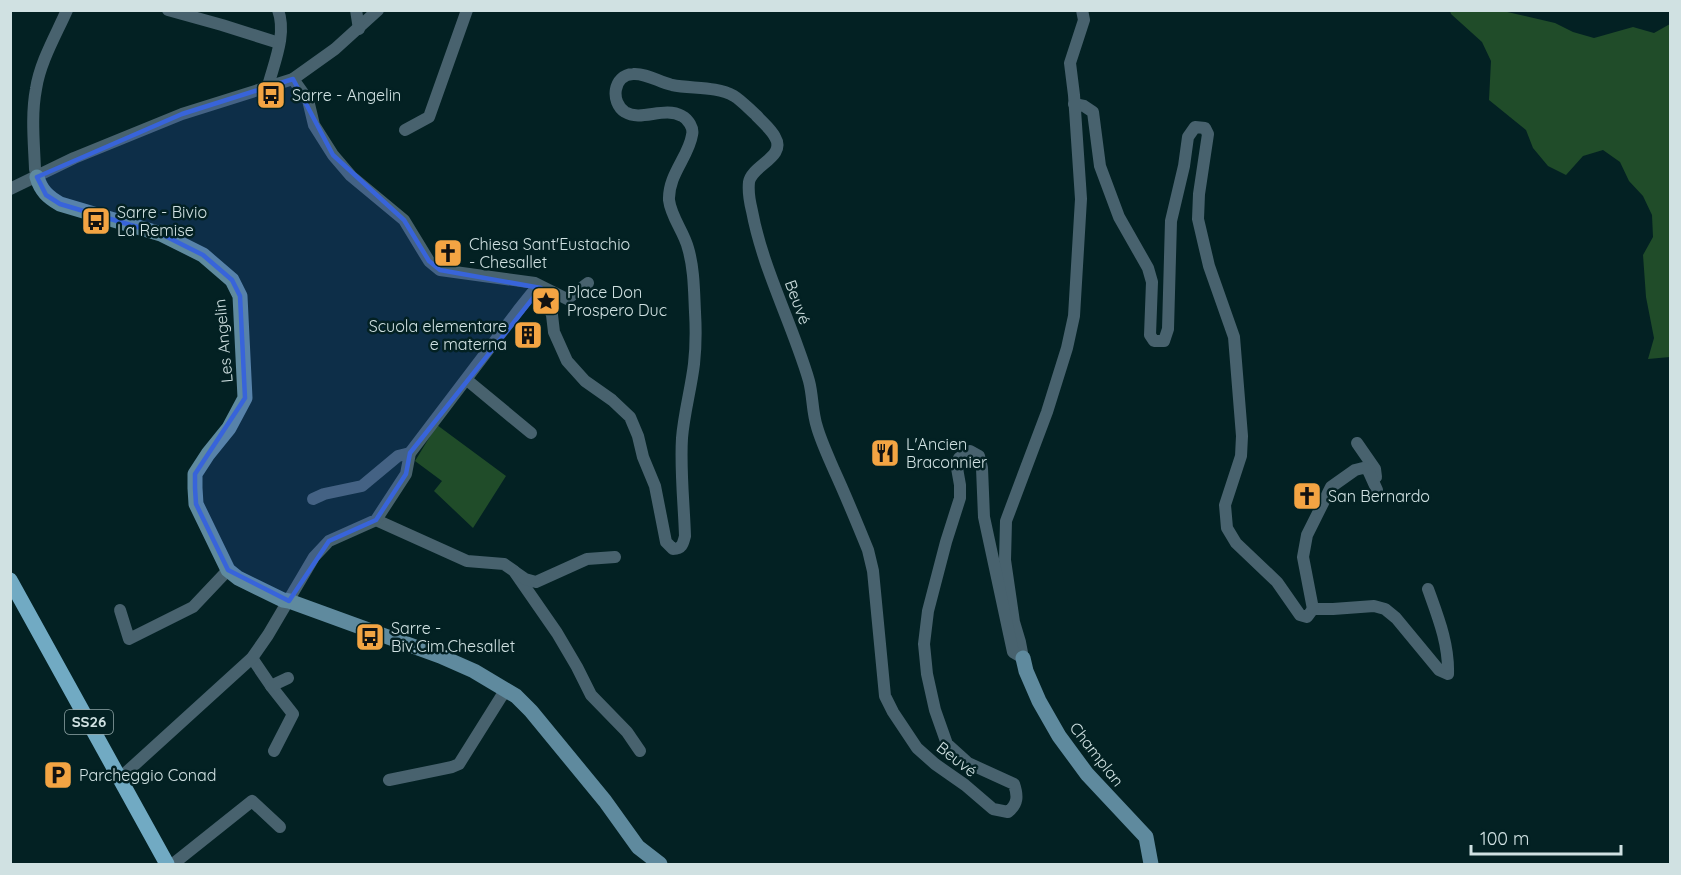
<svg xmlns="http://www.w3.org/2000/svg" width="1681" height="875" font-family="Quicksand,sans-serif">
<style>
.green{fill:#204c29}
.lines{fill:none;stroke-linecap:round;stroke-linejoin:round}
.street{stroke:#48626e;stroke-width:12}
.secondary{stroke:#5f8a9e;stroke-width:15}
.primary{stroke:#71aac3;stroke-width:15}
.marked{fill:#3864da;fill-opacity:0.2;stroke:#3864da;stroke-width:4.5;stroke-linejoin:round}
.labels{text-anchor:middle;stroke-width:5;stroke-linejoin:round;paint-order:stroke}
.shield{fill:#032123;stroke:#92a7a9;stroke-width:1.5}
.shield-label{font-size:15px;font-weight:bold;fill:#d0e1e2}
.poi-label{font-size:16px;fill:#d0e1e2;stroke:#032123;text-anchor:start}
.street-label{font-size:16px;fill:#d0e1e2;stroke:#032123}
</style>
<rect width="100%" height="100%" fill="#032123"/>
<!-- green -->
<g class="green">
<polygon points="1450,11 1503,11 1555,23 1573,32 1594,38 1633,27 1654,33 1670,24 1670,357 1648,359 1654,338 1646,297 1643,255 1653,237 1652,215 1643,196 1629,181 1620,162 1603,150 1583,156 1566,175 1548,166 1533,148 1526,130 1489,100 1491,61 1482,42 1451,14"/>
<polygon points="437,425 506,476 473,528 434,491 442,481 415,461"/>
</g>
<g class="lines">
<!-- street -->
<g class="street">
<polyline points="168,10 222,25 279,43"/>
<polyline points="356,10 359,29"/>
<polyline points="293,79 308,100 314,125 333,155 351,176 404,220 429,261 440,270 535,283 567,299 588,283"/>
<path d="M268 86C274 63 287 34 278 10"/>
<path d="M1074 104 1084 106 1093 112 1100 166 1119 217 1148 268 1152 282 1150 335 1154 341H1164L1168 329 1171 221 1184 166 1188 137 1195 127 1205 128 1208 134 1199 194 1198 219 1209 266 1234 337 1242 436 1241 456 1225 505 1227 528 1236 543 1277 582 1300 615 1307 617 1313 609H1333L1374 606 1385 609 1396 618 1439 670 1448 674C1449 644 1438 617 1428 589"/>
<polyline points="405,130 429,117 467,10"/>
<path d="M37 177 35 169C34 143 31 115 36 89 40 62 56 35 67 10"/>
<polyline points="10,189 74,158 182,114 293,79 335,49 378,10"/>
<polyline points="467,380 531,433"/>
<polyline points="1357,443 1375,469 1376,477"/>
<polyline points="313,499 324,494 362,486 398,456 410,453"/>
<polyline points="376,520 467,561 504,564 514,571 557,633 577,667 591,695 627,732 640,751"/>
<polyline points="515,572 525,579 536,582 587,559 615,557"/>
<polyline points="1313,609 1303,557 1307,535 1331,487 1355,470 1363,468 1368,470 1377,490"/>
<polyline points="120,610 129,639 193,607 228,570"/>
<polyline points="252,658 271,686 293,714 274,751"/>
<polyline points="1023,658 1020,642 1014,622 1005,560 1006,521 1047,412 1067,348 1074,316 1081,199 1074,95 1070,63 1084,20 1082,10"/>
<polyline points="271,686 288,678"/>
<path d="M120 778 252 658 268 635 314 557 329 541 376 520 406 474 410 453 520 308 532 293 541 288 552 315 554 332 567 361 585 381 612 400 630 417 638 436 643 457 655 486 666 542 673 549C682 549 683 544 685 536 684 504 680 470 682 438 684 413 691 389 694 364 696 346 696 329 695 312 694 291 694 268 688 248 684 232 671 217 669 200 668 175 689 156 692 135 694 128 688 119 682 116 664 106 641 122 625 112 610 102 613 75 633 74 646 73 659 82 672 85 692 89 716 86 734 96 742 101 749 109 756 115 762 122 771 129 775 137 787 157 752 165 749 182 748 191 750 203 752 211 761 259 782 303 798 348 802 359 806 370 809 381 813 396 812 412 817 427 821 441 828 456 834 470 846 496 857 523 868 550L873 571 885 696 893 712 917 748 935 764 965 785 993 809 1008 812C1018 804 1018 796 1014 784L968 763 947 744 935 710 927 674 924 644 928 611 946 542 960 498V485L957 468 959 458 970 451 979 456 982 468 984 517 1013 652 1023 658"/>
<polyline points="389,780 452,767 459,764 501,697 507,690"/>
<polyline points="173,864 252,801 280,827"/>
</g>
<!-- secondary -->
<g class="secondary">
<path d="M37 177C41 191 48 197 60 204L161 234 203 255 232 280 240 296 245 398 229 428 208 454 195 474V488L196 504 228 570 238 578 283 600 289 601 440 656 474 671 516 696 531 711 605 801 638 847 660 864"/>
<polyline points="1023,658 1026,671 1039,701 1059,736 1087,774 1146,837 1151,864"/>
</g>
<!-- primary -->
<polyline class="primary" points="10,580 167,864"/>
</g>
<!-- marked area -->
<path class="marked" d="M293 79 333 155 404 220 429 261 440 270 541 288 410 453 406 474 376 520 329 541 289 601 228 570 196 504 195 488V474L245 398 240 296 232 280 203 255 161 234 60 204 46 195 37 177 182 114Z"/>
<!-- icons -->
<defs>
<g id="bus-square" transform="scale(1.5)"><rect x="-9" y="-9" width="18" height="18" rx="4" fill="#f3a443" stroke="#032123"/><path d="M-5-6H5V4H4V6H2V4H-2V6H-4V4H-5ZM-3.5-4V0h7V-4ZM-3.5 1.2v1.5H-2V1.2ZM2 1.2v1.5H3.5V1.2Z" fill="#111"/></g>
<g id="church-square" transform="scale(1.5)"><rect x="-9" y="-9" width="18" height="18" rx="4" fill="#f3a443" stroke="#032123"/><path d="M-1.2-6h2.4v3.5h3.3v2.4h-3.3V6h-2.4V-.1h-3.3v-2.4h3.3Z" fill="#111"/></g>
<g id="sight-square" transform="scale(1.5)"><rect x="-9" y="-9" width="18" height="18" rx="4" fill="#f3a443" stroke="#032123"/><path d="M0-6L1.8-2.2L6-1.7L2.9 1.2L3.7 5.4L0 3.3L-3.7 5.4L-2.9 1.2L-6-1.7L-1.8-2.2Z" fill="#111"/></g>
<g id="building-square" transform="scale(1.5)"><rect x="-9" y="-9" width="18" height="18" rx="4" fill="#f3a443" stroke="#032123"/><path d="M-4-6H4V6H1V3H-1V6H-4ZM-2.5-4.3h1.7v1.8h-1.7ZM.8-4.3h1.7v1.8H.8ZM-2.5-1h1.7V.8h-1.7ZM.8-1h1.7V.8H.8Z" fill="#111"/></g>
<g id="restaurant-square" transform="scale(1.5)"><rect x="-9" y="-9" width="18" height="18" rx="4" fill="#f3a443" stroke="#032123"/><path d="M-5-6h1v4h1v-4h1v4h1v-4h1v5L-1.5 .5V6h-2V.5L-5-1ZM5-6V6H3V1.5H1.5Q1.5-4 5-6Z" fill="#111"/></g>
<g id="parking-square" transform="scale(1.5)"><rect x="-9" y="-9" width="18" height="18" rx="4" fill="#f3a443" stroke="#032123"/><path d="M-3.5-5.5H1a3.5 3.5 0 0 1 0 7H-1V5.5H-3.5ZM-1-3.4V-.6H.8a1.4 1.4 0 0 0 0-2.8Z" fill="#111"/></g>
</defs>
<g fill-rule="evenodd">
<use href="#bus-square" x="271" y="95"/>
<use href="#bus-square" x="96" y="221"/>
<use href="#church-square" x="448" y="253"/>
<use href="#sight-square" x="546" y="301"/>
<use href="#building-square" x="528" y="335"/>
<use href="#restaurant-square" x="885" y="453"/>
<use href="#church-square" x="1307" y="496"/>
<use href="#bus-square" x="370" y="637"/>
<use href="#parking-square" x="58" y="775"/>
</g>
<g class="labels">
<!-- shield labels -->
<rect class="shield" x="65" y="710" width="48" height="24" rx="4.5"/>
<g class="shield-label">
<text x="89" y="727">SS26</text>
</g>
<!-- poi labels -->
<g class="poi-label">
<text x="292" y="101">Sarre - Angelin</text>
<text x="117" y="218">Sarre - Bivio<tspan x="117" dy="18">La Remise</tspan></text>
<text x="469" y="250">Chiesa Sant'Eustachio<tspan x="469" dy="18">- Chesallet</tspan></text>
<text x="567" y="298">Place Don<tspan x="567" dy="18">Prospero Duc</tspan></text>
<text x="507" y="332" text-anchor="end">Scuola elementare<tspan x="507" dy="18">e materna</tspan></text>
<text x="906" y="450">L'Ancien<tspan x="906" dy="18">Braconnier</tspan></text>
<text x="1328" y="502">San Bernardo</text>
<text x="391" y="634">Sarre -<tspan x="391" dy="18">Biv.Cim.Chesallet</tspan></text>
<text x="79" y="781">Parcheggio Conad</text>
</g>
<!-- street labels -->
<g class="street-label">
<text transform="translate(798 302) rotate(70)" y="6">Beuvé</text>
<text transform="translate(223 341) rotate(-95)" y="6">Les Angelin</text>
<text transform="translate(1097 754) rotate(52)" y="6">Champlan</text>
<text transform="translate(957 759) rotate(38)" y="6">Beuvé</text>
</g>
</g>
<!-- border -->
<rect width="1681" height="875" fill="none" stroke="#d0e1e2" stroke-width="24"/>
<!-- scale -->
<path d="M1471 845v9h150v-9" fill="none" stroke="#d0e1e2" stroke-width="3"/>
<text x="1480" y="845" font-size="18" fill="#d0e1e2" stroke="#032123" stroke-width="4.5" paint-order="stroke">100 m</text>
</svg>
